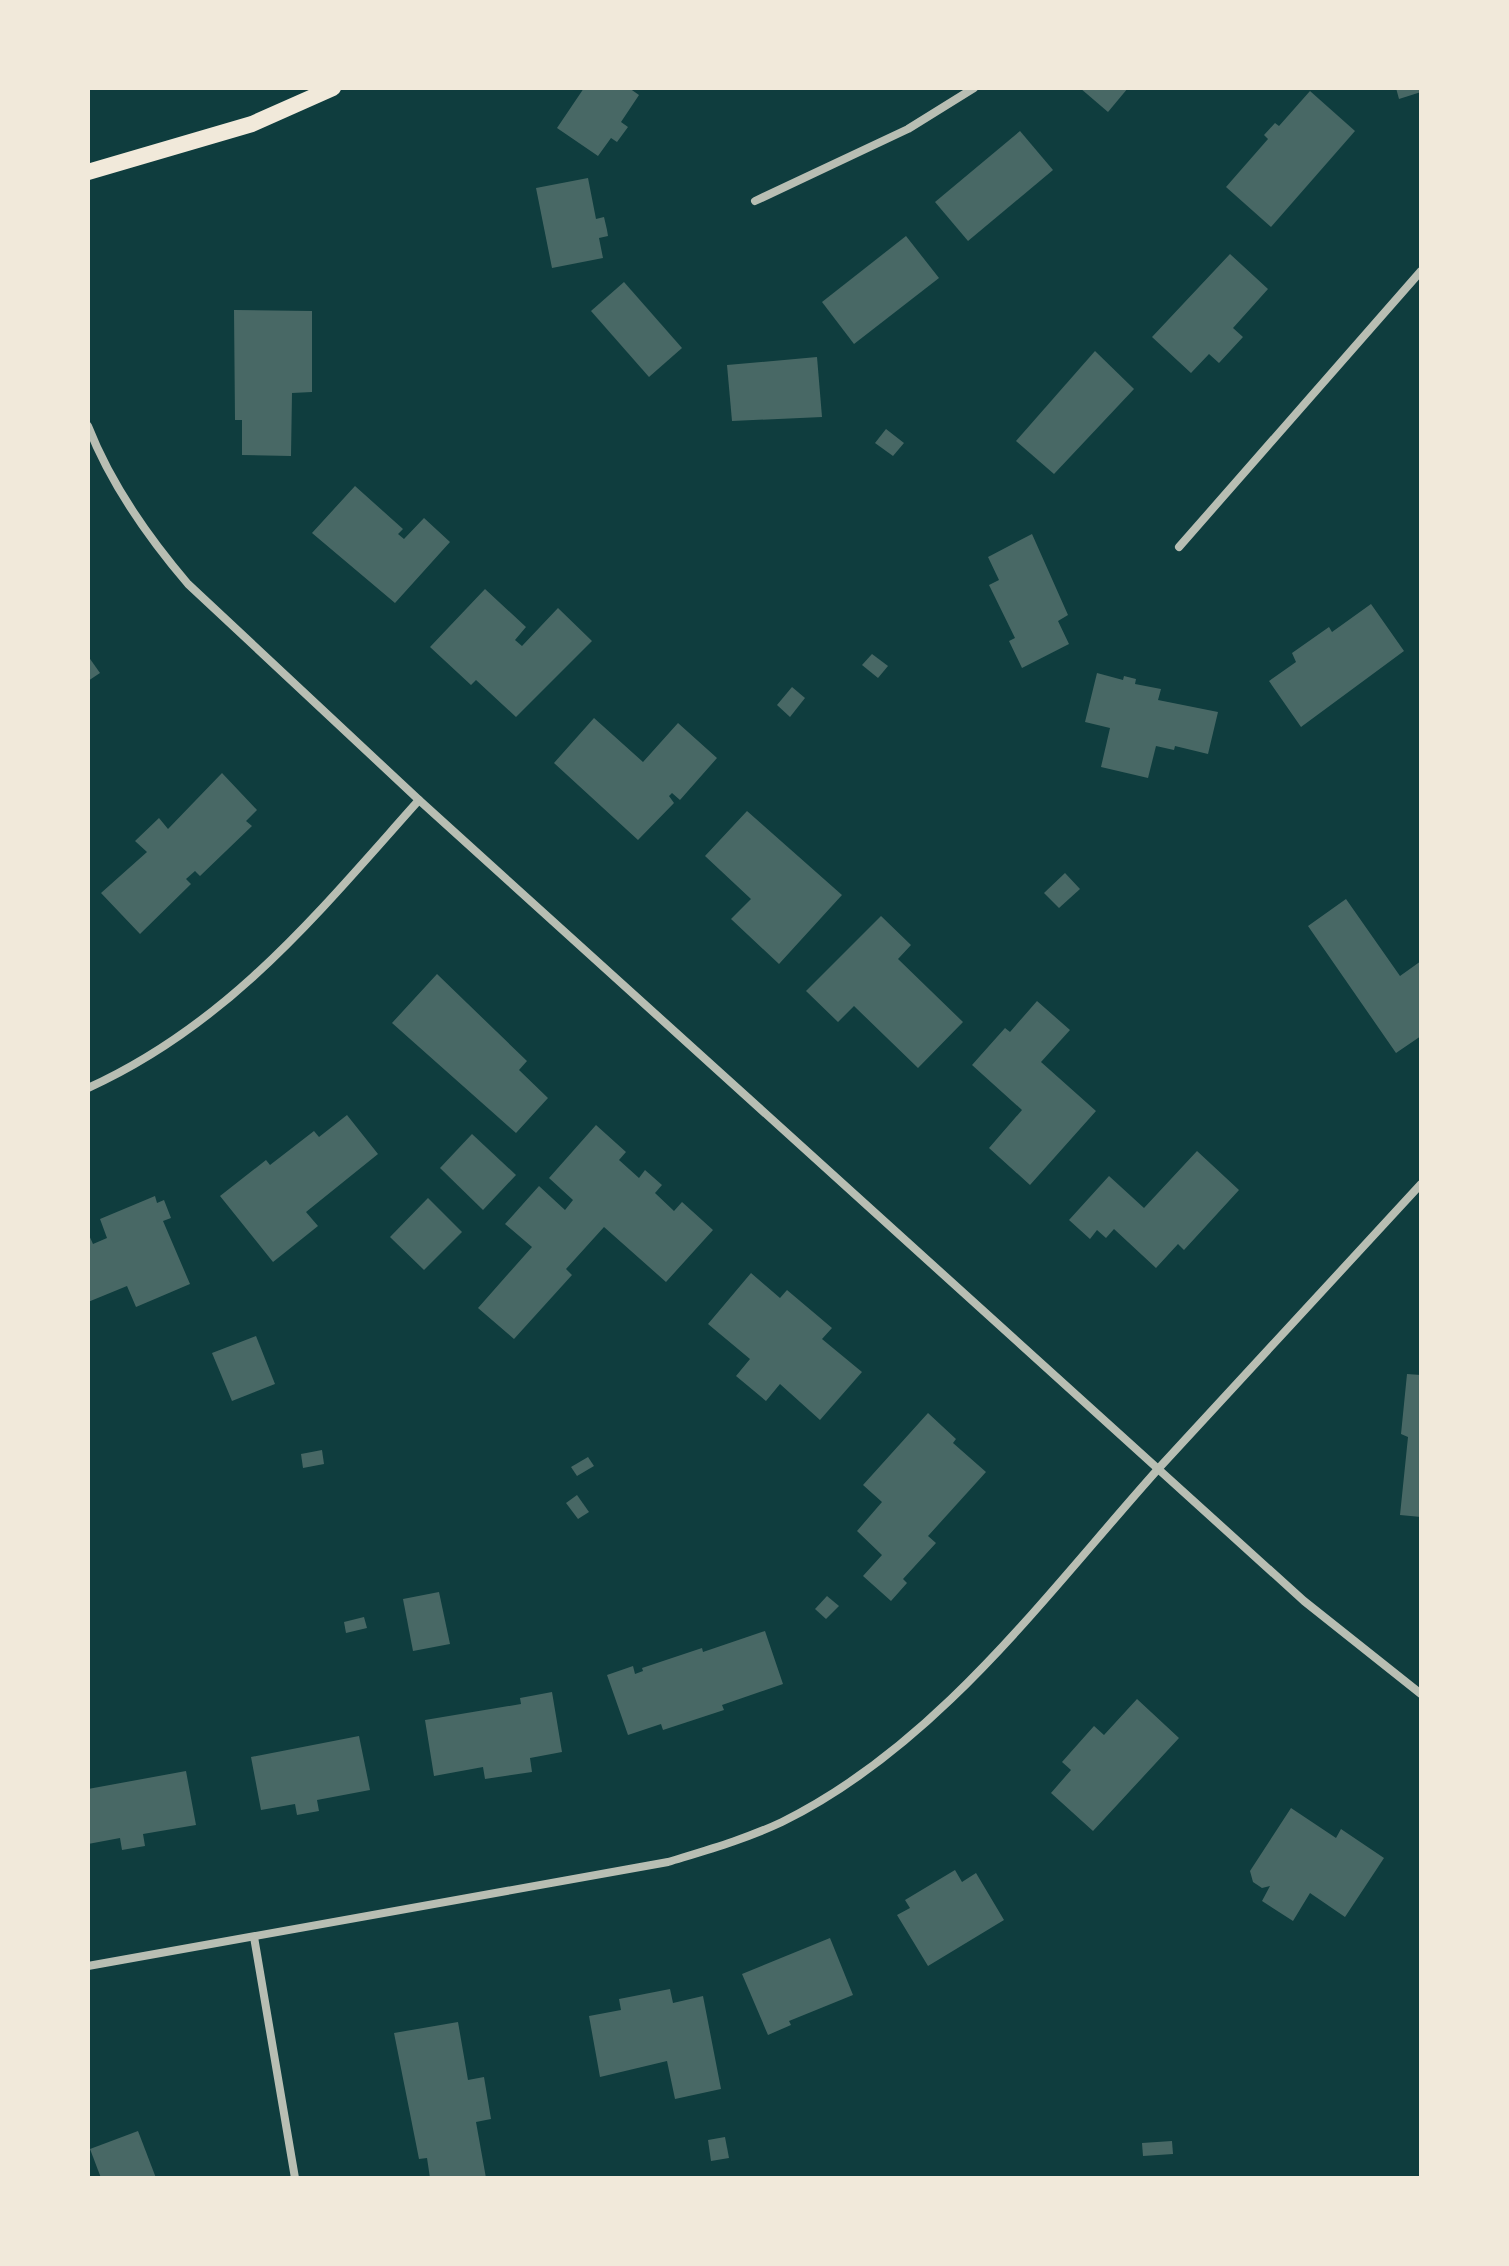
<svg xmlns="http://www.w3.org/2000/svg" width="1509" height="2266" font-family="'Playfair Display',serif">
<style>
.building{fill:#486865}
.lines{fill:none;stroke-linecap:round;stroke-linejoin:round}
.minor{stroke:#b8beb3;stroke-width:8}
.secondary{stroke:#f1e9da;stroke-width:16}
</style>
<rect width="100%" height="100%" fill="#0f3d3e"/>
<!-- building -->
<g class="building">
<polygon points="584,88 629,88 639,95 621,122 628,127 617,142 611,138 598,156 557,128"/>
<polygon points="1080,88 1128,88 1108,112"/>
<polygon points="1396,88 1421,88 1421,92 1399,99"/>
<polygon points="1310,91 1355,131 1271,227 1226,187 1268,139 1264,135 1275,123 1279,126"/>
<polygon points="1020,131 1053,170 968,241 935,202"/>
<polygon points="588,178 596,219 604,217 607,230 608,236 599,238 603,258 552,268 536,188"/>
<polygon points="906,236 939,278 854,344 822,302"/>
<polygon points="1230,254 1268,289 1233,328 1243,337 1219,363 1209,354 1191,373 1152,337"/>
<polygon points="624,282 682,348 649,377 591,311"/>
<polygon points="234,310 312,311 312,392 292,393 291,456 242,455 242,420 235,420"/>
<polygon points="1095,351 1134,389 1054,474 1016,441"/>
<polygon points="817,357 822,417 732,421 727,365"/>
<polygon points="886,429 904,443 893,456 875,443"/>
<polygon points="355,486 403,529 398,534 404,539 424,518 450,542 395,603 312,533"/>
<polygon points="1032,534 1068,615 1058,621 1069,644 1022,668 1009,641 1015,638 989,585 999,580 988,557"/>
<polygon points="485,589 526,627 515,640 522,646 558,608 592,641 516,717 476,680 471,685 430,647"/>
<polygon points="1371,604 1404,651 1301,727 1269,681 1296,662 1292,653 1329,627 1332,632"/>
<polygon points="872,654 888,666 878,678 862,665"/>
<polygon points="88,656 100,673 88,681"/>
<polygon points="1097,673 1123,680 1124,676 1136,679 1135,684 1161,689 1158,700 1218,712 1208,754 1175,746 1174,750 1156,746 1148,778 1101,767 1110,728 1085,722"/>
<polygon points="792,687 805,698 790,717 777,705"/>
<polygon points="594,718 643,762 678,723 717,758 680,800 672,793 669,796 674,803 638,840 554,763"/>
<polygon points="222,773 257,810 246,821 252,826 200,876 195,871 186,879 191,884 140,934 101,893 147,852 135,841 159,818 168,829"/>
<polygon points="747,811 842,895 779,964 731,919 751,899 705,856"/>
<polygon points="1065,873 1080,889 1059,908 1044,893"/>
<polygon points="1346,899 1400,976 1421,961 1421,1036 1396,1053 1308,926"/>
<polygon points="881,916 911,945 898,959 963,1022 918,1068 854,1006 838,1022 806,991"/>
<polygon points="437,974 527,1061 519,1070 548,1098 516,1133 392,1023"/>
<polygon points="1037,1001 1070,1030 1041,1062 1096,1111 1030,1185 989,1148 1022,1110 972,1065 1005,1028 1010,1032"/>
<polygon points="347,1115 378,1154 306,1212 318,1226 273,1262 220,1196 266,1160 270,1165 314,1131 319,1137"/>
<polygon points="596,1125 626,1152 619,1160 639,1178 645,1170 662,1185 655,1193 674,1211 682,1202 713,1230 666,1282 604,1227 566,1269 572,1275 514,1339 478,1308 532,1247 505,1224 539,1186 565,1210 573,1200 549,1178"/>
<polygon points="472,1134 516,1175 483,1210 440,1168"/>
<polygon points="1197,1151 1239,1190 1184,1250 1178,1244 1156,1268 1114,1229 1106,1238 1097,1230 1090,1239 1069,1220 1109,1176 1144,1208"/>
<polygon points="155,1196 157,1203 164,1200 171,1218 163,1221 190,1284 136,1307 127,1286 88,1302 88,1233 93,1244 107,1238 100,1219"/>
<polygon points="428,1198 462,1232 424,1270 390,1237"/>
<polygon points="751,1273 780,1298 787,1290 832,1328 822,1339 862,1372 820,1420 780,1384 766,1401 736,1376 750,1359 708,1324"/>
<polygon points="256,1336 275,1384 232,1401 212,1353"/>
<polygon points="1407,1374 1421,1375 1421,1517 1400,1515 1408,1437 1401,1434"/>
<polygon points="928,1413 956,1439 953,1443 986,1472 928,1536 936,1543 903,1579 907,1583 891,1601 863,1576 882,1555 857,1531 882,1502 863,1485"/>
<polygon points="322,1450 324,1464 303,1468 301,1454"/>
<polygon points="588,1457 594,1466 577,1476 571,1467"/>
<polygon points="577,1495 589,1512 578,1519 566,1503"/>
<polygon points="439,1592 450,1644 413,1651 403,1599"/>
<polygon points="827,1596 839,1606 826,1619 815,1609"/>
<polygon points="364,1617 367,1628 346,1633 344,1622"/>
<polygon points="765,1631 783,1684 722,1705 724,1710 663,1730 661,1724 628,1735 607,1675 633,1666 635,1674 643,1671 642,1668 702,1648 703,1652"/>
<polygon points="552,1692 562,1752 530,1758 532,1772 485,1779 483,1767 434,1776 425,1720 521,1704 520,1698"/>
<polygon points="1137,1699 1179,1738 1093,1831 1051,1793 1071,1770 1062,1762 1094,1726 1104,1735"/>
<polygon points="359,1736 370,1790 317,1800 319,1811 297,1815 295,1804 261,1810 251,1757"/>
<polygon points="186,1771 196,1825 143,1834 145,1846 122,1850 120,1838 88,1844 88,1789"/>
<polygon points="1291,1808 1336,1838 1341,1829 1384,1858 1345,1917 1310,1893 1293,1921 1262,1901 1270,1886 1262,1888 1253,1882 1250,1871"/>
<polygon points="955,1870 962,1882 976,1873 1004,1920 928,1966 897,1915 910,1908 905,1900"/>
<polygon points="830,1938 853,1995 789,2021 791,2025 768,2035 742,1974"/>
<polygon points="670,1989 673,2003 703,1996 721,2089 675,2099 667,2061 600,2077 589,2016 621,2010 619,1999"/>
<polygon points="458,2022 468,2080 484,2077 491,2119 476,2122 486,2178 430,2178 427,2158 419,2159 394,2033"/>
<polygon points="138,2131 156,2178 101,2178 90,2149"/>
<polygon points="725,2137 729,2158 711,2161 708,2140"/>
<polygon points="1172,2141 1173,2154 1143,2156 1142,2143"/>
</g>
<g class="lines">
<!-- minor -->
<g class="minor">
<polyline points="755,201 908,129 974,88"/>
<path d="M88 426C111 485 147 536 188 584L419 800 1304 1601 1421 1694"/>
<polyline points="1179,547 1421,271"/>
<path d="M88 1088C229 1024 318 913 419 800"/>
<polyline points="254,1937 295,2178"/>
<path d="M88 1966 668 1862C707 1850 746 1839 782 1822 938 1745 1046 1594 1159 1468 1246 1373 1334 1279 1421 1184"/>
</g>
<!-- secondary -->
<polyline class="secondary" points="88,172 252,124 333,88"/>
</g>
<!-- border -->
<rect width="1509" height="2266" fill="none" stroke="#f1e9da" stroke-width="180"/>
</svg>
